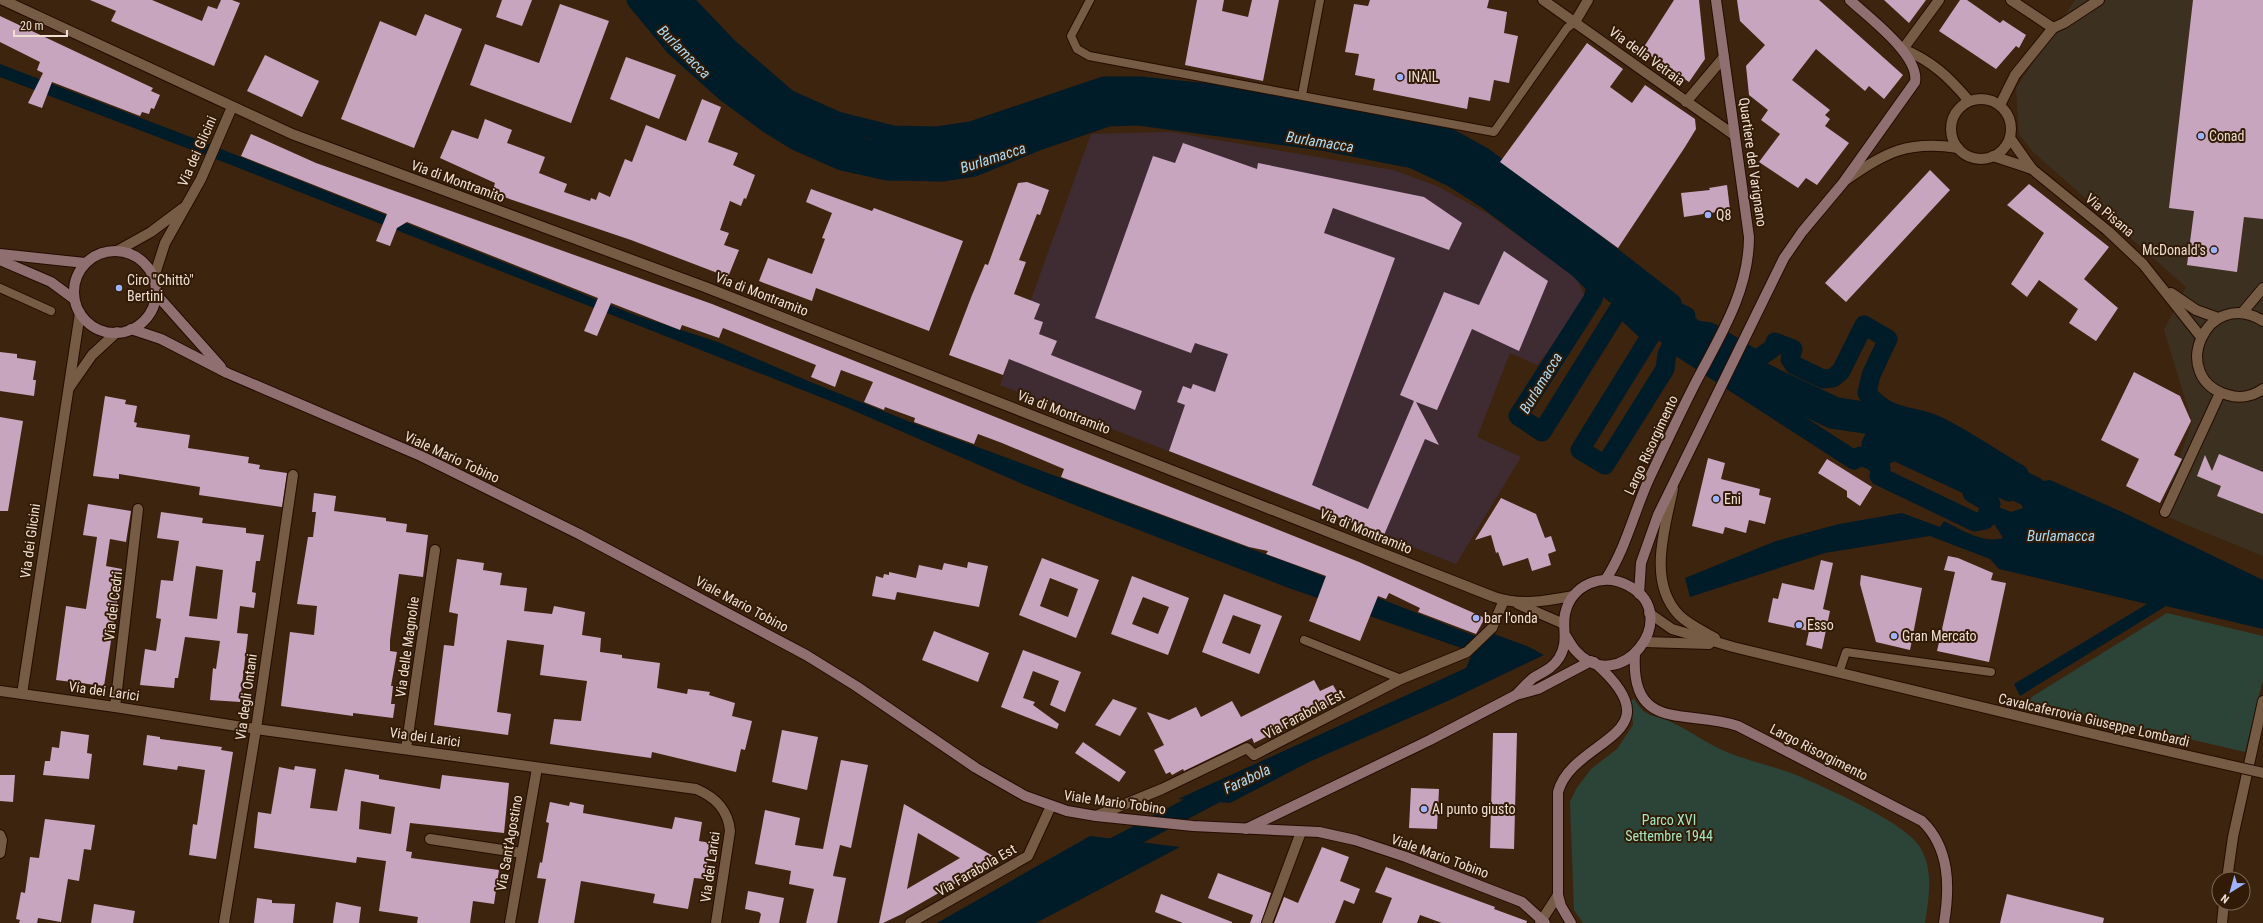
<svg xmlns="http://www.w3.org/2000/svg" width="2263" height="923" font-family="'Roboto Condensed',sans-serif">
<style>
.commercial{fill:#3c3021}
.industrial{fill:#3f2c33}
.green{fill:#2c4337}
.water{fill:#011c29}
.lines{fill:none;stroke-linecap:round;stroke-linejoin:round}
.canal{stroke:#011c29;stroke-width:19}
.river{stroke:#011c29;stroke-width:32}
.building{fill:#c8a5bf;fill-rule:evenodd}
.service-casing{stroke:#230d00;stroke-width:10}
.minor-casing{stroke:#230d00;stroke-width:12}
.tertiary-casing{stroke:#230d00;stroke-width:12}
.secondary-casing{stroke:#230d00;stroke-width:12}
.service{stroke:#765b45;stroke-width:8}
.minor{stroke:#765b45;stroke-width:10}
.tertiary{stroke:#765b45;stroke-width:10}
.secondary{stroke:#906f71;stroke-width:10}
.tertiary-bridge-casing{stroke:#230d00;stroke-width:12;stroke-linecap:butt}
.tertiary-bridge{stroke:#765b45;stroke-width:10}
.poi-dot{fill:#9fb3fd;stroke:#321b06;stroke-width:1.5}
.labels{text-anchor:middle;stroke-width:4;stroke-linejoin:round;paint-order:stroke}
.street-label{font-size:14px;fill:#efded2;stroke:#321b06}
.poi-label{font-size:14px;fill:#efded2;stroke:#321b06;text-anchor:start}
.park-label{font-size:14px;fill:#a4e7c5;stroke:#321b06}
.water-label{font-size:15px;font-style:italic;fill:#a8dcf8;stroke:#321b06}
</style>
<rect width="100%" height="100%" fill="#3d240f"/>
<!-- commercial -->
<polygon class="commercial" points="2075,0 2263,0 2263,556 2160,514 2192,422 2164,330 2186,287 2033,152 2019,134 2016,88"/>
<!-- industrial -->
<polygon class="industrial" points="1171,132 1393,170 1437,186 1488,214 1576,277 1584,295 1578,314 1537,365 1510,353 1477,437 1521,457 1456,564 1000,385 1091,134"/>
<!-- green -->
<g class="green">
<polygon points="2167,613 2263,636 2263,679 2245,752 2025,701"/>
<path d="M1634 699C1649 722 1653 712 1673 723 1692 732 1709 745 1729 753 1752 762 1777 767 1801 777 1828 789 1906 823 1920 847 1934 871 1929 896 1925 923H1583L1574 910 1570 802 1576 789 1591 769 1617 749 1633 725 1631 700Z"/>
</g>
<!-- water -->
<g class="water">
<polygon points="0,64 201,141 635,315 718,342 808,381 913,423 1297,566 1478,637 1494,634 1527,646 1544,655 1450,700 1309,762 1230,803 1178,799 1466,668 1473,652 1286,587 1100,515 1027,486 843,406 226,163 0,77"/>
<path d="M2019 474 2038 482 2050 480 2122 512 2263 580V629L2166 606 2020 696 2014 684 2147 604 1999 569 1990 559 1930 536 1825 553 1690 597 1685 578 1776 541 1839 524 1902 513 1940 527 1944 521C1962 530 1983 544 2003 538L1995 525 1985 520 1991 504 2011 512 2023 508 2019 498 2009 492Z"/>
<polygon points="1090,836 1180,847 1036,923 937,923"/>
</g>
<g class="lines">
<!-- canal -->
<g class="canal">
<path d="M636 0 675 47 724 91 770 125 796 141 842 161 887 171 942 172 974 167 1038 141 1108 117 1139 116 1322 141 1413 159 1453 178 1486 199 1579 269 1596 286 1593 299 1518 416 1542 432 1618 310 1627 313 1651 335 1580 450 1605 465 1665 369 1667 354 1673 343 1854 460 1860 456 1873 461 1881 468 1879 476 1975 522 1985 520 1991 504 1972 493 1974 488 1892 450 1888 454 1871 444 1874 438 1879 433 1898 437 2009 492 2019 474C1992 458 1966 440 1938 426 1911 413 1891 422 1867 393L1871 375 1888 339 1864 325 1841 371 1833 378 1823 379 1794 365 1790 359 1793 349 1775 342 1773 348 1756 360 1710 332 1696 330 1684 322 1686 316 1674 310 1672 303 1484 157 1446 136 1413 126 1267 99 1140 86H1104L971 131 937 136 893 135 837 121 788 99 730 49 683 0"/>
<polyline points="1105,852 1226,788"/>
</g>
<!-- river -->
<polyline class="river" points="651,0 719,73 754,102 787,124 814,138 865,155 915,160 940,158 977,150 1108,106 1158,109 1329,131 1398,143 1436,153 1490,188 1689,344 1834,413 1882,420 2032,492 2049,508"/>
</g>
<!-- building -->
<g class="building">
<polygon points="90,0 152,0 202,21 208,6 217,9 221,0 232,0 240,3 214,66 111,21 116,11"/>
<polygon points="502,0 532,0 522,26 496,17"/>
<polygon points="1197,0 1224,0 1222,11 1248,17 1252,0 1279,0 1263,81 1185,65"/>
<polygon points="1370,0 1489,0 1487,8 1507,12 1504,33 1518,36 1509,83 1494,80 1490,101 1469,97 1467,109 1373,90 1375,79 1355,75 1359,54 1345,52 1354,4 1368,6"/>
<polygon points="1674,0 1699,0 1705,59 1689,82 1642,50"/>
<polygon points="1737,0 1819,0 1903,75 1884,99 1869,86 1865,91 1816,49 1792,80 1830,110 1825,115 1830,119 1825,126 1849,143 1817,185 1806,178 1798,188 1759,162 1780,134 1761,120 1768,110 1749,95 1746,66 1765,45 1740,21"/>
<polygon points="1884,0 1926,0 1909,23"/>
<polygon points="1960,0 1967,0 2000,23 2003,20 2026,35 2019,48 2016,46 1996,69 1939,31"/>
<polygon points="2193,0 2263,0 2263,219 2244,217 2237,272 2187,265 2194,211 2169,208"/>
<polygon points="560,4 609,21 571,123 470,85 485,44 539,63"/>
<polygon points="425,14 462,29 414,148 341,119 380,21 416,36"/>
<polygon points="0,16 153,88 151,91 160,95 154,109 151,108 149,114 142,112 140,116 52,82 42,108 28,103 43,73 37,70 40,62 0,42"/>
<polygon points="1587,43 1623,69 1610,87 1632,103 1645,85 1695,119 1696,129 1685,147 1618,248 1500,162"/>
<polygon points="265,55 319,81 302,117 247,91"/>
<polygon points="626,57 676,75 659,119 610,99"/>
<polygon points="702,99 721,107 708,142 738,153 733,165 755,175 746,199 744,198 741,206 730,201 720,230 729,233 724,245 739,250 728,277 631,240 492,193 495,183 440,158 452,130 478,139 485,119 512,130 507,143 545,157 539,173 567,184 564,192 590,201 591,198 596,200 599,192 610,197 625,159 632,162 646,125 686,141"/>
<polygon points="251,134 316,163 712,304 1359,562 1485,618 1476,634 1418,612 1420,608 1389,593 1386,599 1378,596 1360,641 1309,621 1326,576 1266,554 1268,551 1249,547 1061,477 1064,469 1002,443 978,434 974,444 914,422 915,418 885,407 884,410 864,402 873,382 841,370 835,387 811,377 816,365 723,328 719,338 682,325 680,330 611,303 597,336 584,331 598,298 407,222 397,228 390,246 376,241 387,214 241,156"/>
<polygon points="1183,143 1257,169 1258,163 1424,197 1462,223 1449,250 1333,208 1324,233 1395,258 1312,485 1368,509 1414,401 1400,395 1444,292 1479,305 1504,251 1548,281 1519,351 1472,329 1437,410 1416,402 1439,445 1425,439 1384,535 1169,451 1185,405 1177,402 1183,386 1191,389 1193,384 1215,392 1228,354 1195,343 1191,353 1095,318 1153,156 1175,163"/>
<polygon points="1930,170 1950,190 1846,302 1825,283"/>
<polygon points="1027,182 1049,190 1040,215 1037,214 1019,260 1026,262 1014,294 1040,304 1034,319 1043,322 1039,334 1057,341 1051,355 1142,391 1135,410 1009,359 1003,375 949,355 972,295 985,264 988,265 1018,183"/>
<polygon points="2029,184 2109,247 2084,279 2118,308 2096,341 2069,323 2078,309 2039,280 2027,297 2011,284 2044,233 2007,205"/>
<polygon points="1727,185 1730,210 1684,217 1681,193 1710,190 1709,188"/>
<polygon points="811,189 872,211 874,208 963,241 929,331 816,288 812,301 759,281 768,258 812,274 825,239 822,238 832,213 806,202"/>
<polygon points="0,352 17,354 17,358 36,361 33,380 36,380 34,396 0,391"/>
<polygon points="2134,372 2180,396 2191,421 2174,455 2182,459 2160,503 2126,486 2139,459 2101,440"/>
<polygon points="105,396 126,400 125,404 137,406 134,422 137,423 136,427 190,435 188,448 249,457 248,463 260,465 259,469 287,473 282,507 199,495 200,487 119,474 119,479 93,476"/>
<polygon points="0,417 23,421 8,511 0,511"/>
<polygon points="2219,454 2263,472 2263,514 2217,496 2221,486 2197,476 2205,455 2212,471"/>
<polygon points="1708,458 1725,463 1721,479 1760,489 1759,495 1771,498 1765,524 1749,520 1746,533 1725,527 1723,534 1692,526"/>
<polygon points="1827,459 1872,487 1860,506 1847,497 1847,491 1818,473"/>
<polygon points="314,493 336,496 334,511 386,518 386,521 407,524 406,532 428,535 423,577 399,574 390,640 390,651 397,652 391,686 393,686 391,704 395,704 393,718 353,713 353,716 281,706 290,632 314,635 317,606 297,604 308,537 313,537 316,512 312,512"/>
<polygon points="1501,498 1536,514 1545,538 1551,536 1556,551 1548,554 1551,565 1532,571 1528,558 1503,566 1498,552 1496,553 1491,535 1475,540"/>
<polygon points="88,504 131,511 126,542 110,539 106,566 122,569 104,686 56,680 66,606 86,609 97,537 83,535"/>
<path d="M161 512 203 518 202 523 246 528V533L264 535 260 561H256L252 592 256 593 254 608 240 606 237 633 248 634 240 702 210 700 213 668 216 669 220 641 185 637 178 678H175L174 688 140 685 145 649 156 651 161 619 156 618 161 580 173 581 179 541 157 538ZM196 566 223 570 217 619 189 616Z"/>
<polygon points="1948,556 1958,558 1993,573 1991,580 2006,583 1989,662 1937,651 1955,572 1944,570"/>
<path d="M1042 558 1099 580 1076 638 1019 615ZM1050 578 1078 589 1068 617 1040 606Z"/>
<polygon points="457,559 484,563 483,570 502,573 500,585 527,588 524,611 552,614 554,606 585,612 582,635 601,638 600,652 622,655 622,658 660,663 657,688 687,694 688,689 710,692 709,695 735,703 732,716 752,721 745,750 741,749 736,772 652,752 651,758 550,744 554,719 581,721 587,681 540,675 544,645 507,640 497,712 511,714 508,735 434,725 444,645 454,646 458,614 449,612"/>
<polygon points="1821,560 1833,563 1823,609 1830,611 1822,649 1806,645 1809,631 1768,622 1773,598 1778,599 1782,583 1814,590"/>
<polygon points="968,562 988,566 979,607 897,592 895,600 872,596 876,576 883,578 884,574 889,575 889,572 916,578 919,565 942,570 944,563 967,568"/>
<polygon points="1861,575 1922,588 1910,650 1876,642 1860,584"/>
<path d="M1132 576 1189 598 1168 655 1111 634ZM1143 597 1169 607 1158 634 1132 624Z"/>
<path d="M1224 594 1282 616 1259 674 1202 652ZM1233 615 1261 625 1250 654 1222 643Z"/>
<polygon points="934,631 989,653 978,682 922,660"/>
<polygon points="1023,650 1081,672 1065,712 1050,705 1059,681 1033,671 1023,698 1035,702 1033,705 1059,724 1057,729 1001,707"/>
<polygon points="1314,680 1320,691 1333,685 1341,699 1254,743 1252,738 1184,771 1183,769 1172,775 1170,772 1166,774 1154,750 1164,745 1147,712 1169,720 1196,707 1201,717 1232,701 1241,717"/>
<polygon points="1113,699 1137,708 1120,736 1095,725"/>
<polygon points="782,730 818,737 807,790 772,782"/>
<polygon points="61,731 89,735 87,753 92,754 89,779 43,775 45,761 50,761 52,747 59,748"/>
<polygon points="1493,733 1517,733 1514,849 1490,848"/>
<polygon points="147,735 160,737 160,739 222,747 221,750 233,752 216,859 189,855 193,824 197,825 205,770 178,766 177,770 143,765"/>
<polygon points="1083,742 1126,772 1119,782 1075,753"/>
<polygon points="841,760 868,765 851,848 840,845 833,876 846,878 837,923 806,923 814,889 789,884 791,871 755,864 765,810 800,818 795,845 823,849"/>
<path d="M295 766 316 769 310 808 337 811 345 769 379 775V779L440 789 442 775 509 783 504 833 410 823 406 851 412 852 411 858 499 870 494 904 473 901 470 923H417L418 917 379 911 386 861 357 857 356 863 254 848 258 812 271 814 279 767 294 770ZM361 801 395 807 391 834 359 829Z"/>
<polygon points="0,775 15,775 13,802 0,801"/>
<polygon points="1411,788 1439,789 1437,829 1409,828"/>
<polygon points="550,802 569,806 570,802 584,805 583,813 672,829 675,817 702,822 699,841 711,843 704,879 694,878 688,909 653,903 655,894 581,881 574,923 538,923 546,879 537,878 540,862 542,863 549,823 546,822"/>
<path d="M904 804 998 859 902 914 883 923H879ZM918 833 960 858 907 889Z"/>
<polygon points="45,819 95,825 91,850 84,849 79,881 68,879 61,922 38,918 37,923 19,923 20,920 16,919 21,892 25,893 30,857 39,858"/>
<polygon points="1322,847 1349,857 1340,881 1360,889 1354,904 1344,900 1335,923 1274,923 1284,897 1298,903"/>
<polygon points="1386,867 1495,907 1494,909 1527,921 1526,923 1442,923 1420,915 1417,923 1382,923 1392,898 1375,892"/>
<polygon points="1218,873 1271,893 1261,923 1250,923 1253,915 1208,898"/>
<polygon points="748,891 784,898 779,923 759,923 761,914 759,912 745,909"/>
<polygon points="1161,894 1232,922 1232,923 1183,923 1155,912"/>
<polygon points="2007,894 2104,918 2103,923 2000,923"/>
<polygon points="257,898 272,900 272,903 295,904 293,923 254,923"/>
<polygon points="336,902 361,907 359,923 333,923"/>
<polygon points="94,904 135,911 133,923 91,923"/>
</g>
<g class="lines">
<!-- service casing -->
<g class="service-casing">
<g id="service">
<polyline points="1090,0 1071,36 1077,49 1089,56 1494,132 1567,28 1575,22"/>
<polyline points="1302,95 1320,0"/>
<polyline points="0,288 51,311"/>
<polyline points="1304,640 1401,679"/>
<polyline points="1839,673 1846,652 1991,672"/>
</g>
</g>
<!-- minor casing -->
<g class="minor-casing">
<g id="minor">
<path d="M3 0 292 134 705 287 1494 597C1520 606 1546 601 1573 596"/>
<polyline points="1543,0 1734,135"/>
<path d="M1939 0 1903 49C1932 61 1949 77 1969 101"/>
<polyline points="2011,0 2053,28"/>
<polyline points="1575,22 1588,0"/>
<circle cx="1981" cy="129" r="30"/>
<polyline points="1686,102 1724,57"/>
<polyline points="2000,105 2015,75 2053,28 2064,23 2099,0"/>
<polyline points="2010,138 2032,169 2108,231 2143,264 2201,337"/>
<polyline points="1993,156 2032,169"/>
<path d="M1846 180C1885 152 1909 140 1958 148"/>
<polyline points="117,251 151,232 183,208"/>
<polyline points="154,277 165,243 201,179 232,107"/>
<polyline points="2171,293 2196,310 2218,318"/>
<polyline points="2242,313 2263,288"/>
<path d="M2263 321C2206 286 2167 378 2228 395 2240 399 2253 396 2263 389"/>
<polyline points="69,388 92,355 117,332"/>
<polyline points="2165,512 2220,393"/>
<polyline points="1518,604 1564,624"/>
<path d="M0 691 115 707 256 729 696 789C715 797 728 809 730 831L716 923"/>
<polyline points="22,694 80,313"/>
<polyline points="115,707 138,509"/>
<polyline points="406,749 435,550"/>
<polyline points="1096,816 1162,789 1247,748 1254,755 1401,679 1467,652 1492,628 1504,600"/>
<polyline points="0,835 2,840 0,853"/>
<polyline points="430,839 522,853"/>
<polyline points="2227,879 2233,837 2263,701"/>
<polyline points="224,923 256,729 293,475"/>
<polyline points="510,923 537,768"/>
<polyline points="910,923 1028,856 1051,806"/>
<polyline points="1267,923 1301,832"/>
<polyline points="1540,923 1558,895"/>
<polyline points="2222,923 2224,903"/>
</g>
</g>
<!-- tertiary casing -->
<g class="tertiary-casing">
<g id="tertiary">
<path d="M1673 489C1665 528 1647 582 1679 615 1689 625 1703 631 1715 638"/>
<polyline points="1649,613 1672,629 1733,647 2102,736"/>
<polyline points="1645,642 1709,644"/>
</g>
</g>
<!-- secondary casing -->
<g class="secondary-casing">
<g id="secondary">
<circle cx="115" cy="292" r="41"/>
<polyline points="0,254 85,263"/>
<polyline points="0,260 51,282 74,299"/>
<polyline points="156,294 221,367"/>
<polyline points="131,329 161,339 227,373 421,456 579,534 806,655 856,686 976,768 1025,796 1067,811 1096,816 1193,826 1319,832 1355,840 1406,857 1522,902 1545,923"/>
<path d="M1606 579C1626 548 1634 512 1649 479 1665 445 1681 411 1698 378 1722 333 1749 289 1749 237L1716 0"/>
<path d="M1639 594 1641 563 1658 515 1784 258 1802 232 1843 183 1915 82C1920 55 1868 17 1850 0"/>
<path d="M1635 654C1630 733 1687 709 1738 726L1922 821C1950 848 1950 887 1944 923"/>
<path d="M1516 695C1521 690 1527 683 1533 678 1543 672 1553 668 1559 658 1569 642 1562 629 1565 614 1571 585 1603 571 1629 586 1685 616 1619 699 1576 651 1572 647 1569 641 1566 636"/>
<polyline points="1246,829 1430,740 1516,695 1538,689 1591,661"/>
<path d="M1571 923 1561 906 1558 895V792C1573 737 1680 737 1594 662"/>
</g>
</g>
<!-- service -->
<use href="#service" class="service"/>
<!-- minor -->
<use href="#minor" class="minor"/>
<!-- tertiary -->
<use href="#tertiary" class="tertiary"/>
<!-- secondary -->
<use href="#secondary" class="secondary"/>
<!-- tertiary-bridge casing -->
<g class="tertiary-bridge-casing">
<polyline id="tertiary-bridge" points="2102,736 2263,773"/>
</g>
<!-- tertiary-bridge -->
<use href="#tertiary-bridge" class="tertiary-bridge"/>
</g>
<!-- markers -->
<g class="poi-dot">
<circle cx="1400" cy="77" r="4"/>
<circle cx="2201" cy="136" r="4"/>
<circle cx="1708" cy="215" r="4"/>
<circle cx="2214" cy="250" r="4"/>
<circle cx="119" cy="288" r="4"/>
<circle cx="1716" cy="499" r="4"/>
<circle cx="1476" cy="618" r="4"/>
<circle cx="1799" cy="625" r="4"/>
<circle cx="1894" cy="636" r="4"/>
<circle cx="1424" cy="809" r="4"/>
</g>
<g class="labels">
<!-- street labels -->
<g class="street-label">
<text transform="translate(1647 56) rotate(36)" y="5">Via della Vetraia</text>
<text transform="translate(197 151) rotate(-66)" y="5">Via dei Glicini</text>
<text transform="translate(1753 162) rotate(82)" y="5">Quartiere del Varignano</text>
<text transform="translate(458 181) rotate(20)" y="5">Via di Montramito</text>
<text transform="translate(2110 215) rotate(40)" y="5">Via Pisana</text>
<text transform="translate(762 294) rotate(21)" y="5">Via di Montramito</text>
<text transform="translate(1064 412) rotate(21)" y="5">Via di Montramito</text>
<text transform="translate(1651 445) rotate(-65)" y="5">Largo Risorgimento</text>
<text transform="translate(452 457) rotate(25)" y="5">Viale Mario Tobino</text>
<text transform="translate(1366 531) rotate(22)" y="5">Via di Montramito</text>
<text transform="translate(30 541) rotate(-82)" y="5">Via dei Glicini</text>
<text transform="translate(742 604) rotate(28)" y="5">Viale Mario Tobino</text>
<text transform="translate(113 606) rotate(-83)" y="5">Via dei Cedri</text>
<text transform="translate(407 647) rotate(-82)" y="5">Via delle Magnolie</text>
<text transform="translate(104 691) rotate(8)" y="5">Via dei Larici</text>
<text transform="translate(246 697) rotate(-82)" y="5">Via degli Ontani</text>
<text transform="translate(1304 714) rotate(-28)" y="5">Via Farabola Est</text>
<text transform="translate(2094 720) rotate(13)" y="5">Cavalcaferrovia Giuseppe Lombardi</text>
<text transform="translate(425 737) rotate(8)" y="5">Via dei Larici</text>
<text transform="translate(1819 752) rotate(27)" y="5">Largo Risorgimento</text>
<text transform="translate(1115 802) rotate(8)" y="5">Viale Mario Tobino</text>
<text transform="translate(509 843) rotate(-80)" y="5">Via Sant'Agostino</text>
<text transform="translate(1440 856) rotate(20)" y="5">Viale Mario Tobino</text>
<text transform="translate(710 867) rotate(-82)" y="5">Via dei Larici</text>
<text transform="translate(976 870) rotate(-30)" y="5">Via Farabola Est</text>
</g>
<!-- poi labels -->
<g class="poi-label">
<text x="1408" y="82">INAIL</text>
<text x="2209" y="141">Conad</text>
<text x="1716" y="220">Q8</text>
<text x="2206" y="255" text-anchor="end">McDonald's</text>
<text x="127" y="285">Ciro "Chittò"<tspan x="127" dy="16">Bertini</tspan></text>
<text x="1724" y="504">Eni</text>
<text x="1484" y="623">bar l'onda</text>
<text x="1807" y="630">Esso</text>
<text x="1902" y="641">Gran Mercato</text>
<text x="1432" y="814">Al punto giusto</text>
</g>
<!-- park labels -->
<g class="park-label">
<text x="1669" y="825">Parco XVI<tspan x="1669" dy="16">Settembre 1944</tspan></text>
</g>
<!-- water labels -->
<g class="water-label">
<text transform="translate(684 52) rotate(45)" y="5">Burlamacca</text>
<text transform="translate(1320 142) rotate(9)" y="5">Burlamacca</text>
<text transform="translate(993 158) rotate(-18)" y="5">Burlamacca</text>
<text transform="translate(1541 383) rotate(-59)" y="5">Burlamacca</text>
<text x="2061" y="541">Burlamacca</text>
<text transform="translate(1247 779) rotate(-25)" y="5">Farabola</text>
</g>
</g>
<!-- north arrow -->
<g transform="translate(2231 891) rotate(217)"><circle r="19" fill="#321b06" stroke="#7e6958"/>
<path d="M0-3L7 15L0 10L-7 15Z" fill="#9fb3fd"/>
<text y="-6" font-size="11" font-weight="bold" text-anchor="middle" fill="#efded2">N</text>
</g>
<!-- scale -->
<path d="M14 30v6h53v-6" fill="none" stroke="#efded2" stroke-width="2"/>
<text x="20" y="30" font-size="12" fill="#efded2" stroke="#321b06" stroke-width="3" paint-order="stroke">20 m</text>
</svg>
